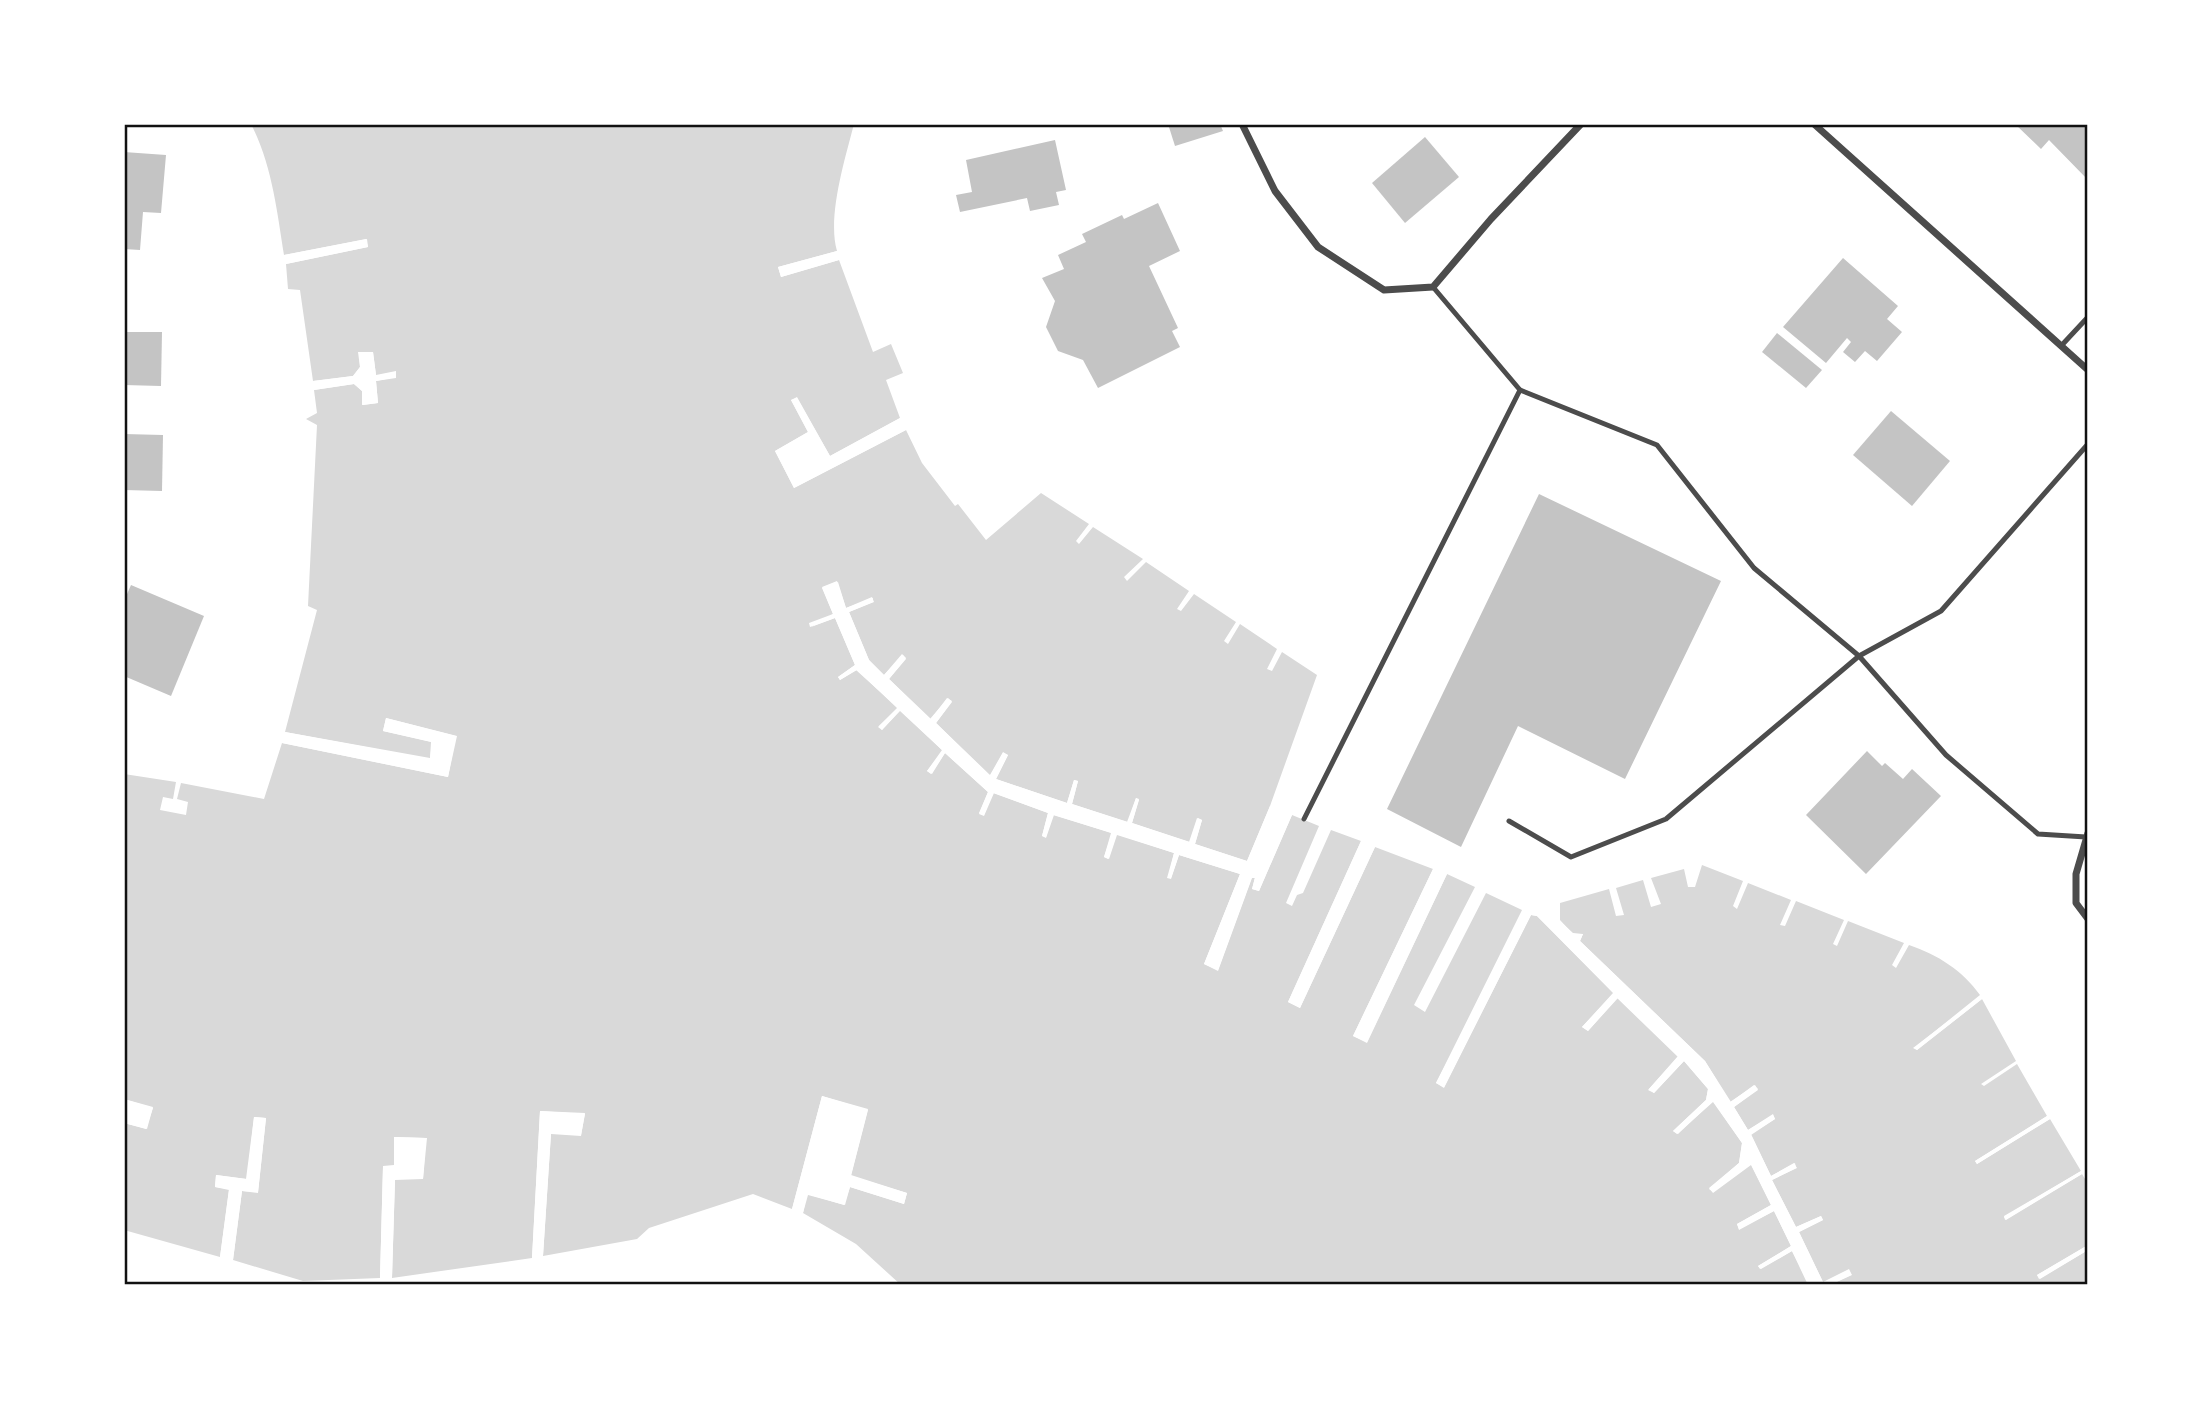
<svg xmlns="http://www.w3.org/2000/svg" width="2212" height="1409" font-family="'Roboto Condensed',sans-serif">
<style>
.water{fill:#d9d9d9}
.pier{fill:#fff}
.building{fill:#c4c4c4}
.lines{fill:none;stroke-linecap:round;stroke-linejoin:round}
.service{stroke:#4c4c4c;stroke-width:5}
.minor{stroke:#4c4c4c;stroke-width:7}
.neatline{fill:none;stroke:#111;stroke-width:2.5}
</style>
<rect width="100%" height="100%" fill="#fff"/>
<!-- water -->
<g class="water">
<path d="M251 124H854C845 159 827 217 837 251L778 267 781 277 839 260 873 352 891 344 903 373 886 380 900 418 830 456 797 398 791 400 808 432 775 451 794 488 906 430 922 463 955 506 958 504 986 540 1041 493 1089 524 1076 541 1079 544 1093 527 1143 559 1124 577 1127 581 1146 562 1189 591 1177 609 1181 611 1194 594 1236 622 1224 641 1228 644 1240 624 1277 649 1267 669 1272 671 1282 652 1317 675 1270 806 1247 861 1195 844 1202 820 1198 818 1190 842 1132 823 1139 800 1136 798 1128 822 1072 804 1078 781 1074 780 1067 803 996 779 1008 755 1003 753 990 776 936 723 952 701 947 698 931 719 889 679 906 659 903 655 884 675 869 660 849 612 873 602V598L846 608 838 582 822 588 833 614 811 627 835 618 855 665 838 677 840 680 856 670 898 708 879 726 882 730 900 710 943 751 927 771 932 774 945 753 988 792 979 813 984 815 993 793 1048 813 1042 836 1046 837 1053 815 1112 833 1104 857 1108 859 1116 834 1174 853 1168 878H1171L1179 855 1240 874 1204 964 1218 970 1252 877H1255L1252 889 1259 891 1292 815 1319 826 1286 903 1292 906 1297 895 1303 893 1331 830 1361 841 1288 1002 1300 1008 1375 847 1433 869 1353 1036 1367 1042 1447 874 1475 887 1414 1005 1425 1012 1486 893 1522 910 1436 1083 1444 1087 1531 915 1537 916 1614 993 1582 1027 1588 1031 1617 998 1678 1057 1649 1089 1654 1093 1684 1061 1708 1089 1706 1100 1673 1131 1678 1134 1713 1101 1742 1143 1739 1163 1709 1189 1713 1192 1751 1164 1771 1205 1737 1224 1739 1229 1774 1211 1791 1246 1758 1266 1761 1269 1792 1251 1809 1284 901 1285 856 1244 803 1213 807 1194 844 1205 850 1187 904 1204 907 1193 851 1176 868 1110 822 1096 792 1209 753 1194 649 1228 637 1239 543 1256 551 1133 581 1135 585 1114 540 1111 532 1258 392 1278 395 1179H423L426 1138 394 1137V1166L383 1167 380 1278 303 1281 233 1260 242 1191 258 1192 266 1118 254 1117 247 1179 216 1175 215 1187 229 1189 220 1257 124 1230V1123L146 1129 153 1108 124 1099V774L176 782 173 799 163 797 160 810 186 815 188 802 177 799 181 783 264 799 282 743 448 777 456 736 386 718 383 731 432 742 430 759 285 732 317 610 308 606 317 425 306 419 317 413 314 390 354 384 362 391 363 405 378 403 376 381 396 377 376 375 373 352H359L360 367 353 376 313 381 300 290 288 289 286 264 368 247 366 239 284 255C277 211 272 165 251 124Z"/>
<path d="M1702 865 1743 881 1733 906 1737 909 1748 883 1791 900 1780 925 1785 926 1796 901 1844 920 1833 944 1837 946 1848 921 1904 943 1892 965 1896 968 1909 945C1938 955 1962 970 1980 995L1914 1048 1917 1050 1982 999 2016 1061 1981 1084 1984 1086 2017 1064 2047 1116 1975 1161 1977 1164 2050 1119 2081 1171 2004 1217 2006 1220 2082 1174 2088 1184V1245L2037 1275 2040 1279 2088 1250V1285H1830L1851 1275 1823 1282 1799 1232 1823 1220 1821 1216 1796 1227 1772 1180 1796 1168 1795 1163 1771 1176 1751 1134 1775 1119 1773 1115 1748 1130 1734 1107 1758 1089 1754 1085 1731 1102 1705 1061 1580 941 1583 934H1573L1560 920V903L1609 889 1616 916 1624 915 1616 888 1643 880 1651 907 1661 904 1651 878 1684 869 1688 887H1695Z"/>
</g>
<!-- pier -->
<g class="pier">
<polygon points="367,239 368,247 286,264 285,260 364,244 285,259 284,255"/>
<polygon points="837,251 838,255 782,270 783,273 838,256 839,260 781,277 778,267"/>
<polygon points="358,352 373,352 376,375 396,371 396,378 376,381 378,403 362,405 362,391 354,384 314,390 313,387 354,381 365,389 366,401 374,400 374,378 370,356 362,356 363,368 354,379 313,384 313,381 353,376 360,367"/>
<polygon points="797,397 830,456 900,418 902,421 830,459 827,458 812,431 810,434 780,452 795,483 904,427 906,430 794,488 775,451 808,432 791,400"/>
<polygon points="837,581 846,608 872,597 874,602 849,612 869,660 884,675 902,654 906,658 889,679 930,719 948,698 952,702 936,723 990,775 1003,752 1008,755 996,779 1067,803 1074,780 1078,781 1072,804 1127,822 1136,798 1139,799 1132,823 1189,842 1197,818 1202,820 1195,844 1247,861 1270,806 1274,807 1250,863 1247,865 994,782 866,663 835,586 826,589 858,667 991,790 1051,812 1242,871 1243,875 1209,962 1216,966 1249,876 1252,874 1258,876 1257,887 1288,813 1292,815 1259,891 1252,889 1255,878 1252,878 1218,971 1204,964 1240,874 1179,855 1171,879 1167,878 1174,853 1117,835 1109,859 1104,857 1111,833 1054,815 1046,838 1042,836 1048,813 994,793 984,816 979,814 988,792 945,753 931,774 927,771 942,750 900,711 882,730 878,727 897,708 857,670 840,680 838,677 855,665 835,618 810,627 809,623 833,614 822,587"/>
<polygon points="386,718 457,736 448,777 282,743 283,740 445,773 452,739 388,722 387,728 434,740 432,761 429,762 284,735 285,732 430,758 431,742 383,731"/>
<polygon points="1361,841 1365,843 1293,1001 1299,1003 1371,845 1375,847 1300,1008 1288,1002"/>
<polygon points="1433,869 1436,870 1357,1034 1365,1038 1444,872 1447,874 1367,1043 1353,1036"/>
<polygon points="1557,903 1560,903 1560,921 1573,933 1583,934 1580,941 1705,1061 1730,1102 1755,1085 1758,1090 1734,1107 1748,1130 1773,1114 1775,1119 1751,1135 1771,1176 1794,1163 1797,1168 1772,1180 1796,1227 1821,1216 1823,1220 1799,1232 1823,1282 1849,1269 1852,1275 1830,1285 1820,1284 1748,1133 1703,1063 1578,944 1578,937 1571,936 1558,923"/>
<polygon points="1526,911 1441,1082 1443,1083 1528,913 1538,913 1616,991 1617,994 1681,1054 1681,1059 1687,1058 1711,1087 1710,1099 1715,1099 1746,1142 1742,1165 1728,1177 1749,1161 1753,1162 1774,1204 1773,1208 1777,1210 1813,1285 1808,1285 1792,1251 1760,1269 1758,1266 1791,1246 1774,1211 1739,1230 1737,1224 1771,1205 1751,1165 1713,1193 1709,1188 1739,1163 1742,1143 1713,1102 1677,1134 1673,1131 1706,1100 1708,1089 1684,1061 1654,1093 1648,1090 1678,1056 1618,998 1588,1031 1582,1027 1613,993 1537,916 1531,915 1444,1088 1436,1083"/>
<polygon points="1981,996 1982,999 1917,1050 1913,1048"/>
<polygon points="822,1096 868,1109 851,1175 907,1193 904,1204 850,1187 845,1205 808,1195 803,1213 799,1211 806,1191 842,1201 849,1183 902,1200 903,1195 848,1178 863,1112 824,1100 795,1210 792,1209"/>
<polygon points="124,1099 153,1107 147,1129 124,1123 125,1120 144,1125 148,1110 124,1102"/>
<polygon points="540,1111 585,1113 581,1136 551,1134 543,1256 539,1257 548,1133 551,1130 578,1132 581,1116 543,1114 536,1257 532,1258"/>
<polygon points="2047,1116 2050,1119 1977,1164 1975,1161"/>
<polygon points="254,1117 266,1118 258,1193 242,1191 233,1260 229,1259 239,1190 242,1187 255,1189 262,1121 257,1121 249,1181 219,1179 218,1184 231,1186 233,1189 224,1258 220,1257 229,1190 215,1187 216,1175 246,1179"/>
<polygon points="394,1137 427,1138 423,1179 395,1180 392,1278 388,1278 392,1179 395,1176 420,1176 423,1141 397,1141 397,1167 386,1170 383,1278 380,1278 383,1166 394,1165"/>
<polygon points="2081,1171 2082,1174 2005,1220 2004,1216"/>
<polygon points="2088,1245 2088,1250 2039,1279 2037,1275"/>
</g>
<!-- building -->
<g class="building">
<polygon points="1168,124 1220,124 1223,131 1175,146"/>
<polygon points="2015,124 2088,124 2088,180 2049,140 2041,149"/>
<polygon points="1425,137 1459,177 1405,223 1372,183"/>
<polygon points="1055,140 1066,190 1056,192 1059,205 1030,211 1027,198 960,212 956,195 972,192 966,160"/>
<polygon points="124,152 166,155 161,213 143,212 140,250 124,249"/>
<polygon points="1158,203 1180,251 1149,266 1178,328 1172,331 1180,347 1098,388 1083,360 1058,351 1046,327 1055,301 1042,278 1064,269 1058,255 1086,242 1082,234 1122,215 1124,219"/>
<polygon points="1843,258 1898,306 1887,319 1902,332 1877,361 1865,351 1855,362 1843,352 1851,342 1847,338 1826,363 1783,327"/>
<polygon points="124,332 162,332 161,386 124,385"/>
<polygon points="1777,333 1822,370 1806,388 1762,352"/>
<polygon points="1891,411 1950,461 1912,506 1853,455"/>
<polygon points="124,434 163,435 162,491 124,490"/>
<polygon points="1539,494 1721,581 1625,779 1518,726 1461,847 1387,809"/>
<polygon points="131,585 204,616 171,696 124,676 124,601"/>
<polygon points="1867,751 1882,766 1885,763 1903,779 1912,769 1941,796 1866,874 1806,815"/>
</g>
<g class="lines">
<!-- service -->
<g class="service">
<polyline points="1433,287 1520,390 1657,445 1754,568 1859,656 1946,755 2038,834 2086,837"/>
<polyline points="2061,346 2088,317"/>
<polyline points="1304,819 1520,390"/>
<polyline points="1509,821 1571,857 1666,819 1859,656 1941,611 2088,444"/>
</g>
<!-- minor -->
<g class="minor">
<polyline points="1242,124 1275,191 1318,247 1384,290 1433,287 1491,219 1581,124"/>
<polyline points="1814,124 2088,370"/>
<polyline points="2088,833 2076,874 2076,903 2088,919"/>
</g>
</g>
<!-- border -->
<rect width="2212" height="1409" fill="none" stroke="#ffffff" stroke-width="252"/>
<rect x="126" y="126" width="1960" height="1157" class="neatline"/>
</svg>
